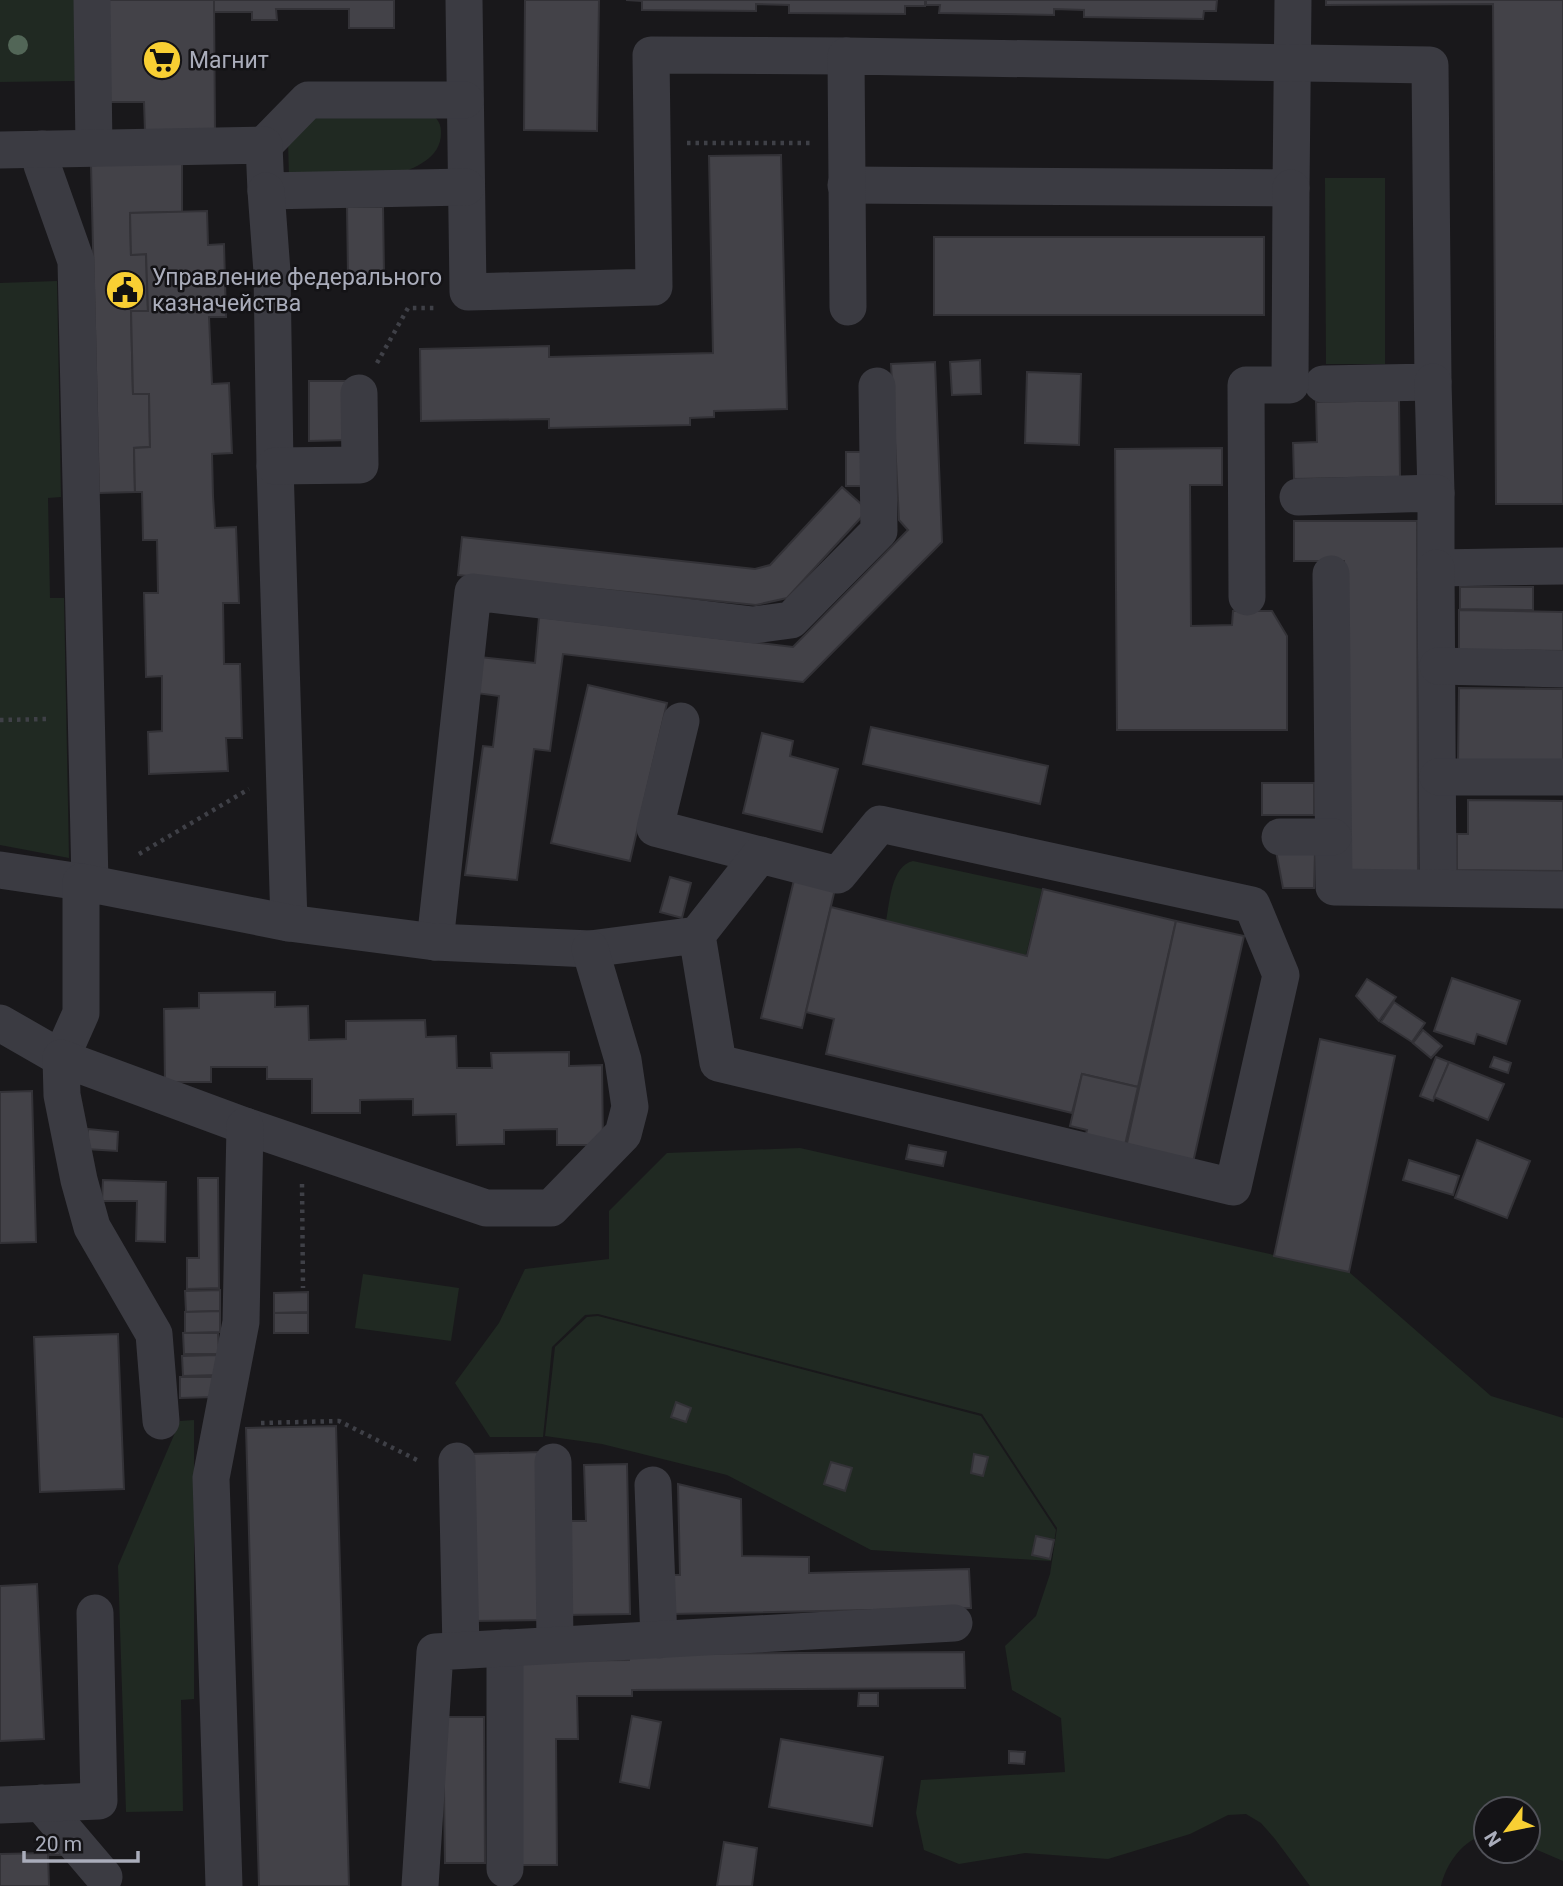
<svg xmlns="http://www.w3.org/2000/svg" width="1563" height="1886" font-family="Roboto,sans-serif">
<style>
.green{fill:#202922}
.building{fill:#434248;stroke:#333237;stroke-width:2}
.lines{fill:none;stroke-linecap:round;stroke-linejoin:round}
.path{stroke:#3f4047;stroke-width:4.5;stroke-dasharray:3.5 5;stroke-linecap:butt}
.minor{stroke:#3b3b42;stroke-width:37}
.tree{fill:#526657}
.labels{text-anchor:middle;stroke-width:5;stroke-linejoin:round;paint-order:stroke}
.poi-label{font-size:23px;fill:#aaadbb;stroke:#141316;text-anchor:start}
</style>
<rect width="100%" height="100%" fill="#19181b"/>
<!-- green -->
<g class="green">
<polygon points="0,0 74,0 75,81 0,82"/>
<path d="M431 114C438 119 441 124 441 133 441 158 415 168 395 175L289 177 288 141 311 115Z"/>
<polygon points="1325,178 1385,178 1385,364 1326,364"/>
<polygon points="57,281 61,497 48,498 50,598 64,598 69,858 0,845 0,283"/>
<path d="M913 861 1042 889 1026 955 886 921C890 902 891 866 913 861Z"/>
<path d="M800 1148 1349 1272 1491 1396 1563 1418V1861L1528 1846V1809H1486V1835C1463 1839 1446 1864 1441 1886H1310L1275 1839 1261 1823 1246 1814 1228 1815 1190 1834 1108 1859 1025 1853 959 1864 924 1850 916 1813 921 1780 1065 1772 1061 1718 1012 1690 1005 1646 1036 1616 1050 1574 1057 1528 982 1414 598 1314 585 1315 552 1347 543 1437H490L455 1383 499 1323 525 1269 609 1259V1211L667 1153Z"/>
<polygon points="363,1274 459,1288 451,1341 355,1328"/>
<polygon points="598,1316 981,1416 1056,1530 1051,1561 871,1550 727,1475 602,1444 545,1436 555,1347 587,1317"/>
<polygon points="194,1420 194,1699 181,1700 183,1811 126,1812 118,1566 180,1421"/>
</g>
<!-- building -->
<g class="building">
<polygon points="109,0 214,0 215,132 145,132 144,102 109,102"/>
<polygon points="214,0 394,0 394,28 349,28 349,9 276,9 277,20 252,20 252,12 214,12"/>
<polygon points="525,0 599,0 597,131 524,130"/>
<polygon points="626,0 925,0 925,6 905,6 905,14 789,13 789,5 756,4 756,11 642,10 642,1"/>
<polygon points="926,0 1217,0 1216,11 1204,11 1203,19 1084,17 1084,10 1054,9 1054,15 939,13 940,5 926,5"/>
<polygon points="1326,0 1563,0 1563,504 1496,504 1493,4 1326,5"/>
<polygon points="781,155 787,409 714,411 714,417 690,418 690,425 549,428 549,419 421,421 420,349 549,346 549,357 713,353 709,156"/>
<polygon points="182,163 182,212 130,213 131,255 146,254 148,311 131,311 133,394 149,394 150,447 134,448 135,492 99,493 91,165"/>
<polygon points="347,207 383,207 384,274 348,275"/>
<polygon points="207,211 208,245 224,244 226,317 209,317 212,384 229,383 232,453 212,454 213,496 215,528 236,527 239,603 223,603 224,664 240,664 242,738 226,738 228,771 149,774 148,732 162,731 162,676 146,677 144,593 158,593 157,540 143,540 142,492 135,492 134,448 150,447 149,394 133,394 131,311 148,311 146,254 131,255 130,213"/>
<rect x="934" y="237" width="330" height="78"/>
<polygon points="980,360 981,394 952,395 950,362"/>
<polygon points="935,362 942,542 803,682 563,654 550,751 534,749 517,880 465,875 483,746 493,747 499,696 476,693 480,657 535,663 539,617 793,647 908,530 899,520 891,364"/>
<polygon points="1027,372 1081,374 1079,445 1025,443"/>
<polygon points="309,381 347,381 348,440 309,441"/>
<polygon points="1399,400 1400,477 1294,479 1293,443 1317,442 1316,402"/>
<polygon points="1222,448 1222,485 1190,485 1191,626 1232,625 1233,611 1272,611 1287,636 1287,730 1117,730 1115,449"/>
<polygon points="846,452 867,452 868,486 846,486"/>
<polygon points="842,487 868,510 787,598 756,605 458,575 462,537 755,569 770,565"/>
<polygon points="1294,521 1417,521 1418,874 1345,874 1344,561 1294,561"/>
<polygon points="1460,587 1533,587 1533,610 1460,609"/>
<polygon points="1459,610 1563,612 1563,651 1459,650"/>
<polygon points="588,685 667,703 630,861 551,843"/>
<polygon points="1459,688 1563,689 1563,762 1458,761"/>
<polygon points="871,727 1048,766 1040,804 863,764"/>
<polygon points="762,733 793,741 790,756 838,769 822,832 743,813"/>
<rect x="1262" y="783" width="52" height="32"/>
<polygon points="1468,800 1563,801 1563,871 1457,870 1457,834 1468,834"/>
<polygon points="1276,851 1315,852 1314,888 1283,888"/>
<polygon points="670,877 691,883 682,918 660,912"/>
<polygon points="794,880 835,889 802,1028 761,1018"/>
<polygon points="1043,889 1176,921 1138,1087 1082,1074 1072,1113 826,1054 834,1019 806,1012 831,907 1027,956"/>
<polygon points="1176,921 1244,936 1192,1167 1125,1152"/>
<polygon points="1452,978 1520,1001 1506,1044 1477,1034 1474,1044 1434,1031"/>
<polygon points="1367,979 1396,997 1379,1021 1356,996"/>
<polygon points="275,992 275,1007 308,1006 309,1040 346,1039 346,1021 425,1020 426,1037 456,1036 457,1068 492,1068 491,1053 569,1052 569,1066 602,1065 603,1145 557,1145 557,1129 504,1130 504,1144 457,1145 456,1114 413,1115 413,1099 360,1100 360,1113 312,1113 312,1079 267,1079 267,1067 211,1067 211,1082 165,1082 164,1009 199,1008 199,993"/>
<polygon points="1394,1002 1425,1023 1412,1042 1381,1022"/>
<polygon points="1423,1030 1442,1046 1431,1058 1413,1043"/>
<polygon points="1320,1039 1395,1056 1349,1272 1274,1256"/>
<polygon points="1436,1057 1449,1062 1433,1101 1420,1096"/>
<polygon points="1494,1057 1511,1063 1508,1073 1490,1067"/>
<polygon points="1449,1062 1504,1084 1488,1120 1434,1097"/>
<polygon points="1082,1074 1138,1087 1123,1154 1083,1144 1087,1130 1070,1126"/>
<polygon points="32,1091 36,1242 0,1243 0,1092"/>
<polygon points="88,1129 118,1132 117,1151 86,1149"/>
<polygon points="1477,1140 1530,1161 1507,1218 1455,1198"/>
<polygon points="909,1145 946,1152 943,1166 906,1159"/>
<polygon points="1409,1160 1459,1176 1453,1195 1403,1180"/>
<polygon points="198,1178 218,1178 219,1288 187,1289 187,1258 199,1258"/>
<polygon points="103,1180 166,1182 165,1242 136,1241 137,1201 102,1201"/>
<polygon points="220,1290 220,1311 186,1312 185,1291"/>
<polygon points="308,1292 308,1312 274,1313 274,1293"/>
<polygon points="220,1311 220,1332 185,1333 185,1312"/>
<rect x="274" y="1313" width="34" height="20"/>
<polygon points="183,1333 218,1333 219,1354 184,1354"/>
<polygon points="118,1334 124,1489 40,1492 34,1337"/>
<polygon points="217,1355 218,1375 183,1376 182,1356"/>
<polygon points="180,1377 214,1377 215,1397 180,1398"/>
<polygon points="676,1402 691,1408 686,1422 671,1417"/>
<polygon points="336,1426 349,1886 259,1886 246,1428"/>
<polygon points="540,1452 543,1620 472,1621 469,1454"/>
<polygon points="974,1454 988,1457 983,1476 971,1473"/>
<polygon points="831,1462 852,1468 845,1491 824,1484"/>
<polygon points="627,1464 630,1614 566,1615 564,1521 586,1521 584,1465"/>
<polygon points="678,1484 741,1499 742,1556 809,1557 809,1573 969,1569 971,1608 671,1614 670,1575 680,1575"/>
<polygon points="1036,1536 1054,1540 1050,1559 1032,1555"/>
<polygon points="37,1584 44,1739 0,1741 0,1586"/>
<polygon points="964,1652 965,1688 632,1690 632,1696 577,1696 578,1739 556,1739 557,1865 519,1865 517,1661 629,1660 629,1654"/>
<polygon points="859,1693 878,1693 878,1706 858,1706"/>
<polygon points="632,1716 661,1722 649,1788 620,1782"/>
<polygon points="443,1717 484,1717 485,1863 445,1863"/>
<polygon points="781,1739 883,1757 872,1826 769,1807"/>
<polygon points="1009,1751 1025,1752 1024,1764 1009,1763"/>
<polygon points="49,1840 62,1855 49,1855"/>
<polygon points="724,1842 757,1848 752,1886 717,1886"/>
<polygon points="48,1853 49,1886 0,1886 0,1854"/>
</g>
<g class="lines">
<!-- path -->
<g class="path">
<polyline points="687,143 811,143"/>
<polyline points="377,363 408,308 435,308"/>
<polyline points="0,720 48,719"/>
<polyline points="139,854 249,789"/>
<polyline points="302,1184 303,1288"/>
<polyline points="261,1423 339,1421 421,1462"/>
</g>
<!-- minor -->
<g class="minor">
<polyline points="92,0 94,148"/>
<polyline points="464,0 468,292 654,287 651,55 846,56"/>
<polyline points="264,145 308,100 465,100"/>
<polyline points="42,149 42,165 76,261 90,883"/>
<polyline points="0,150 264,145 266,191 466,187"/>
<polyline points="846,185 1291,188 1293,0"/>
<polyline points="266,191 272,272 275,466 289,923"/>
<polyline points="848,307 846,56 1430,65 1433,382 1323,384"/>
<polyline points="1433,382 1436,493"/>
<polyline points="275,466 360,465 359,393"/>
<polyline points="1298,497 1436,493 1436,568 1563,566"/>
<polyline points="1436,568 1438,887"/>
<polyline points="1331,574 1334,887 1563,890"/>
<polyline points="1247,597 1246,385 1290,385 1291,188"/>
<polyline points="1438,666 1563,669"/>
<polyline points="681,721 655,828 760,855"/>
<polyline points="1438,777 1563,777"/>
<polyline points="1280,837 1333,837"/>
<polyline points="0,870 81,882"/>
<polyline points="435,942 473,592 753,625 791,620 879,531 877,386"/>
<polyline points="0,1023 61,1058 81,1013 81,882 289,923 435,942 590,949 697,935 760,855 838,875 880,824 1252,905 1281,975 1233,1187 718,1063 697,935"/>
<polyline points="161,1421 154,1334 92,1227 79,1180 62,1095 61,1058 245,1126 486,1208 551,1208 623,1134 630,1107 623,1060 590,949"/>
<polyline points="457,1461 461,1650"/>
<polyline points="553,1462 555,1645"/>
<polyline points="653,1485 659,1640"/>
<polyline points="505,1648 505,1869"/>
<polyline points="41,1803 104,1877"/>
<polyline points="0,1805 99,1801 95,1613"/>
<polyline points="224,1886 211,1478 241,1322 245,1126"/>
<polyline points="420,1886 435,1652 954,1623"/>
</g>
</g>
<!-- trees -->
<circle class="tree" cx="18" cy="45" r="10"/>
<!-- icons -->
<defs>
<g id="supermarket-disc" transform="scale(2.0125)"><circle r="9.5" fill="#f8cf33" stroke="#141316"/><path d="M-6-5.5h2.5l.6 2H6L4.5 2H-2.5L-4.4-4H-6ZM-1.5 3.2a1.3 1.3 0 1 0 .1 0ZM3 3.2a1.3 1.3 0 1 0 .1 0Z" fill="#111"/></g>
<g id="civic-disc" transform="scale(2.0125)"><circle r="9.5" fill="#f8cf33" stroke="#141316"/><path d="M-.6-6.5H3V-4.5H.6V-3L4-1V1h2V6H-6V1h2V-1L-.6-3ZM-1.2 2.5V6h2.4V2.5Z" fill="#111"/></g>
</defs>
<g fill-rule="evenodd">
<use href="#supermarket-disc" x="162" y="60"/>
<use href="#civic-disc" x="125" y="290"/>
</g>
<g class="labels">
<!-- poi labels -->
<g class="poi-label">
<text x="189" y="68">Магнит</text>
<text x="152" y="285">Управление федерального<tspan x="152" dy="26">казначейства</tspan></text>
</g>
</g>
<!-- north arrow -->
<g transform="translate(1507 1830) rotate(238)"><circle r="33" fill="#141316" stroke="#505158" stroke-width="2"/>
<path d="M0-5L12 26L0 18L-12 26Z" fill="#f8cf33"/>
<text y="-10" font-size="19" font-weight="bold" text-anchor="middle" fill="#aaadbb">N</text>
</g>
<!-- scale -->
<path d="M24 1851v10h114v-10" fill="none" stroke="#aaadbb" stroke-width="3.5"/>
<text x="35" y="1851" font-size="21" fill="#aaadbb" stroke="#141316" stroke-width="5" paint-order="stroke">20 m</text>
</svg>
